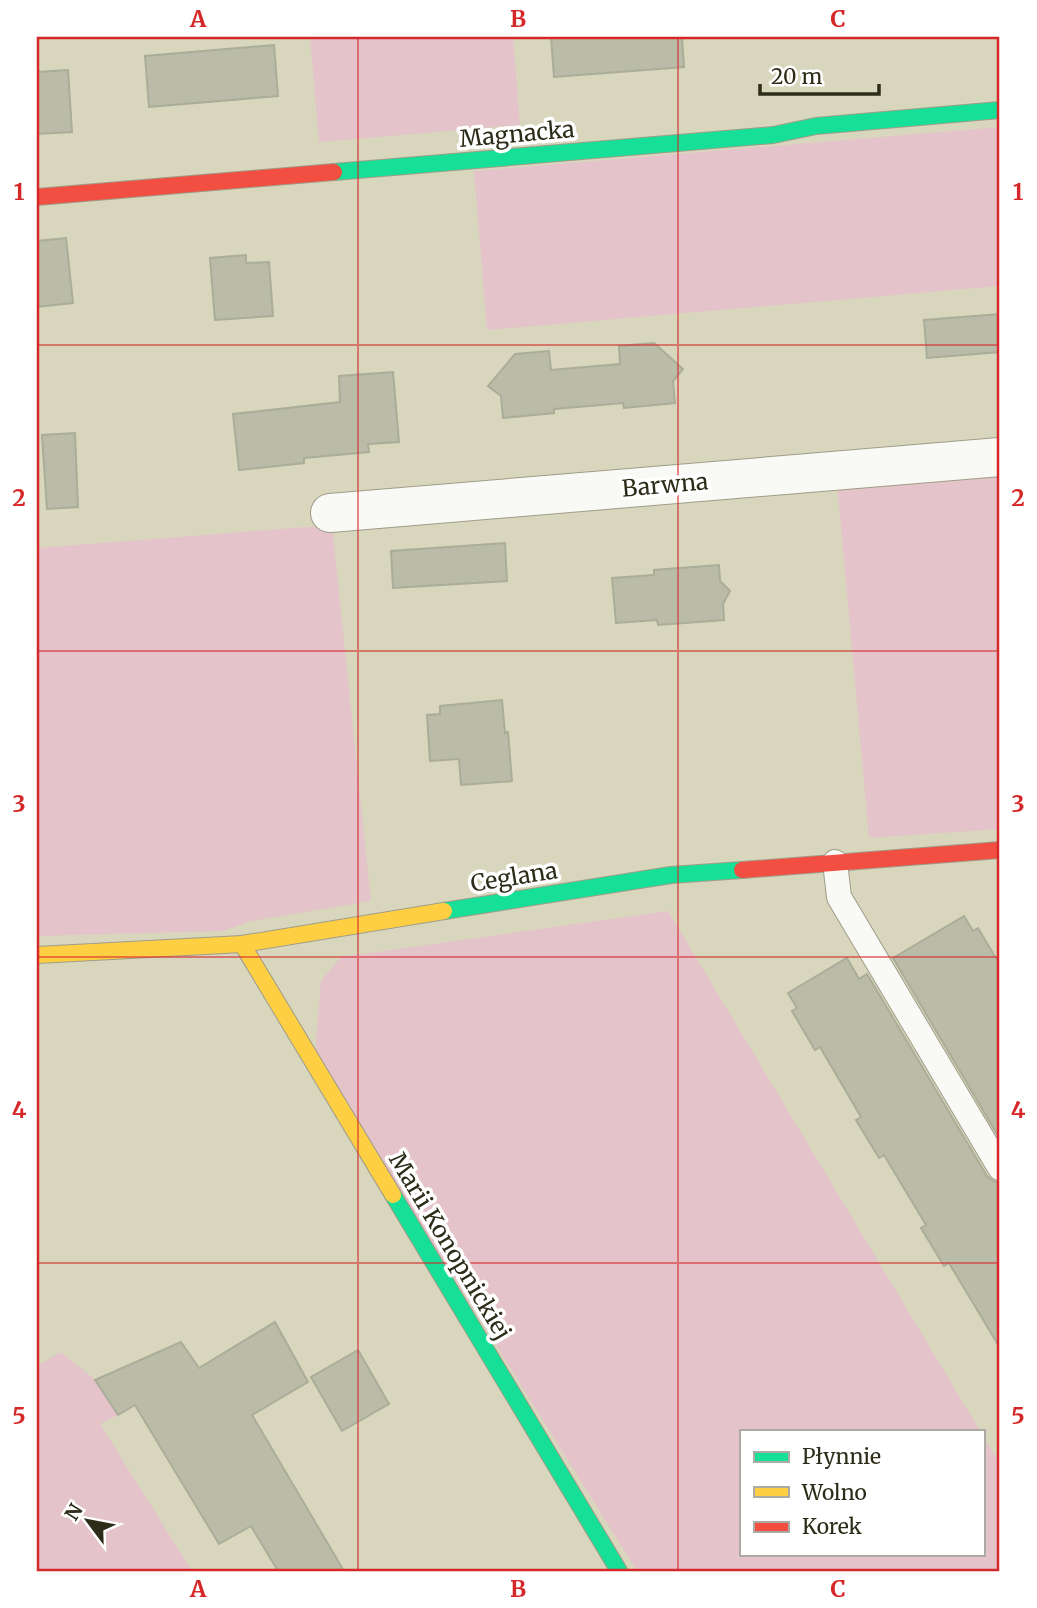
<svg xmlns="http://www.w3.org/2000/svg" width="1037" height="1608" font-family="Merriweather,serif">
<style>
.green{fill:#e5c3ca}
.building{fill:#babca8;stroke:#aaad98;stroke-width:2}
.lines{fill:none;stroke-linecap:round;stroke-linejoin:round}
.lane-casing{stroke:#9f9d89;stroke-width:26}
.street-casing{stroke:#9f9d89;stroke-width:40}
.fast-casing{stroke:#9f9d89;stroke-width:18}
.slow-casing{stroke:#9f9d89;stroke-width:18}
.jam-casing{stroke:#9f9d89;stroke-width:18}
.lane{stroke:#f9f9f5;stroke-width:24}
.street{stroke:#f9f9f5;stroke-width:38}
.fast{stroke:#16e098;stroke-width:16}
.slow{stroke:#ffcf43;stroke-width:16}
.jam{stroke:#f24e42;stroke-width:16}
.grid{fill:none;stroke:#d62828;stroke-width:2;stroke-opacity:0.55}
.labels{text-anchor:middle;stroke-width:7;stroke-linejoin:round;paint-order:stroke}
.street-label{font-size:23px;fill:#2d2c19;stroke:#fff}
.neatline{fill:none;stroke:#d62828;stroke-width:2.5}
.grid-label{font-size:23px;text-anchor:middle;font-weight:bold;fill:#d62828}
</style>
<rect width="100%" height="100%" fill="#d8d6bc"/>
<!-- green -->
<g class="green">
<polygon points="310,37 513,37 520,125 319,142"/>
<polygon points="1000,127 1000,286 487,330 474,171"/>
<polygon points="1000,470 1000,829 869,838 837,483"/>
<polygon points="332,525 371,901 251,921 223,931 37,936 37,548"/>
<polygon points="668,911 980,1431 741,1431 741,1554 983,1554 983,1436 1000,1465 1000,1571 637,1571 315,1055 321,981 341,957"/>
<polygon points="61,1352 95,1380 118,1415 100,1424 192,1571 37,1571 37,1366"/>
</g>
<!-- building -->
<g class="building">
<polygon points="551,37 682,37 684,67 554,77"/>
<polygon points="274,45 278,96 149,107 145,56"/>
<polygon points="68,70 72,132 37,134 37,72"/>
<polygon points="66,238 73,303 37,307 37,241"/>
<polygon points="246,255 246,263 269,262 273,316 215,320 210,258"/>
<polygon points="1000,314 1000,352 927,358 924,320"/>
<polygon points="654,343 683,369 673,381 675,403 624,408 623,403 589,406 554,409 554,413 503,418 501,396 488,386 515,354 549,351 551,370 620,364 619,346"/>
<polygon points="393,372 399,442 368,444 369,452 304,458 304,463 239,470 233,414 340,402 339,376"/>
<polygon points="75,433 78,507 47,509 42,435"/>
<polygon points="505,543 507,581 393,588 391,551"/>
<polygon points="719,565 720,581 730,591 723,604 724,620 658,625 657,620 616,623 612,578 654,575 654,570"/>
<polygon points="502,700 505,733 508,732 512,781 461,785 459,759 430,761 427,715 440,714 440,706"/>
<polygon points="964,916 973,931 978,928 1000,965 1000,1139 893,958"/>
<polygon points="847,958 859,979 867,974 987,1176 993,1181 1000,1183 1000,1348 949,1263 944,1266 921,1228 926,1225 884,1155 879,1158 856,1120 861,1117 820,1047 815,1050 792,1011 797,1008 788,993"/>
<polygon points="275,1322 308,1382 252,1415 344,1571 278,1571 251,1526 219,1544 135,1405 118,1415 95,1380 181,1342 199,1368"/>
<polygon points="358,1350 389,1404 342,1431 311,1377"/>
</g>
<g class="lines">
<!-- lane casing -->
<g class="lane-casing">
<polyline id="lane" points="835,862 839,897 1000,1168"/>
</g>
<!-- street casing -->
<g class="street-casing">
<polyline id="street" points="330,513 1000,457"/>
</g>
<!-- fast casing -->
<g class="fast-casing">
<g id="fast">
<polyline points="334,172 773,135 816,126 1000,110"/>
<polyline points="444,911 671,875 742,870"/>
<polyline points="393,1195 619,1571"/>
</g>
</g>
<!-- slow casing -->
<g class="slow-casing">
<g id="slow">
<polyline points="242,944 393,1195"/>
<polyline points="37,955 242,944 444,911"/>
</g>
</g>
<!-- jam casing -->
<g class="jam-casing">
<g id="jam">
<polyline points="37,197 334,172"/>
<polyline points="742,870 1000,850"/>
</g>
</g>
<!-- lane -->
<use href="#lane" class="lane"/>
<!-- street -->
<use href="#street" class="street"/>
<!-- fast -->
<use href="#fast" class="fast"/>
<!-- slow -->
<use href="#slow" class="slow"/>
<!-- jam -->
<use href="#jam" class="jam"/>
</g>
<!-- grid -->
<path class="grid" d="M358 37V1571M678 37V1571M37 345H1000M37 651H1000M37 957H1000M37 1263H1000"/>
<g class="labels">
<!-- street labels -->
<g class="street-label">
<text transform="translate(517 134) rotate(-5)" y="8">Magnacka</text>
<text transform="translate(665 485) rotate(-5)" y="8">Barwna</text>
<text transform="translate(514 877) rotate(-9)" y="8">Ceglana</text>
<text transform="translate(450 1246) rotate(59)" y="8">Marii Konopnickiej</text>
</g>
</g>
<!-- border -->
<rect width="1037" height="1608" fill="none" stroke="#ffffff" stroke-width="77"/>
<!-- legend -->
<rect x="740" y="1430" width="245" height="126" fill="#ffffff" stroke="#ababa3" stroke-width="2"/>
<rect x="754" y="1452" width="35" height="10" fill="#16e098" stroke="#ababa3" stroke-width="2"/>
<text x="802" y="1464" font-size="21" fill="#2d2c19">Płynnie</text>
<rect x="754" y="1487" width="35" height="10" fill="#ffcf43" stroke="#ababa3" stroke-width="2"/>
<text x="802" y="1500" font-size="21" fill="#2d2c19">Wolno</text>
<rect x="754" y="1522" width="35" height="10" fill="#f24e42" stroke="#ababa3" stroke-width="2"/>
<text x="802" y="1534" font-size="21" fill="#2d2c19">Korek</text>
<!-- north arrow -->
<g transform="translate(88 1521) rotate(302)" stroke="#ffffff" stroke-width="5" paint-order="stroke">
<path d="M0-5L12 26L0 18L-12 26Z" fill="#2d2c19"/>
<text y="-10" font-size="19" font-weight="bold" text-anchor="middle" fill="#2d2c19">N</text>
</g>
<!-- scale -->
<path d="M760 84v10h119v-10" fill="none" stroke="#2d2c19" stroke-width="3.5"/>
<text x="771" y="84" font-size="21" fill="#2d2c19" stroke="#ffffff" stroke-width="5" paint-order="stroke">20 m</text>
<rect x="38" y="38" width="960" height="1532" class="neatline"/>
<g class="grid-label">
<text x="198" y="27">A</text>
<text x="518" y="27">B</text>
<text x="838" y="27">C</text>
<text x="19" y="200">1</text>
<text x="1018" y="200">1</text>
<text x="19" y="506">2</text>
<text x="1018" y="506">2</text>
<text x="19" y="812">3</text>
<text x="1018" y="812">3</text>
<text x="19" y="1118">4</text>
<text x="1018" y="1118">4</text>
<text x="19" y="1424">5</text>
<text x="1018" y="1424">5</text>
<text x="198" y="1597">A</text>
<text x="518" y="1597">B</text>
<text x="838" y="1597">C</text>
</g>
</svg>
